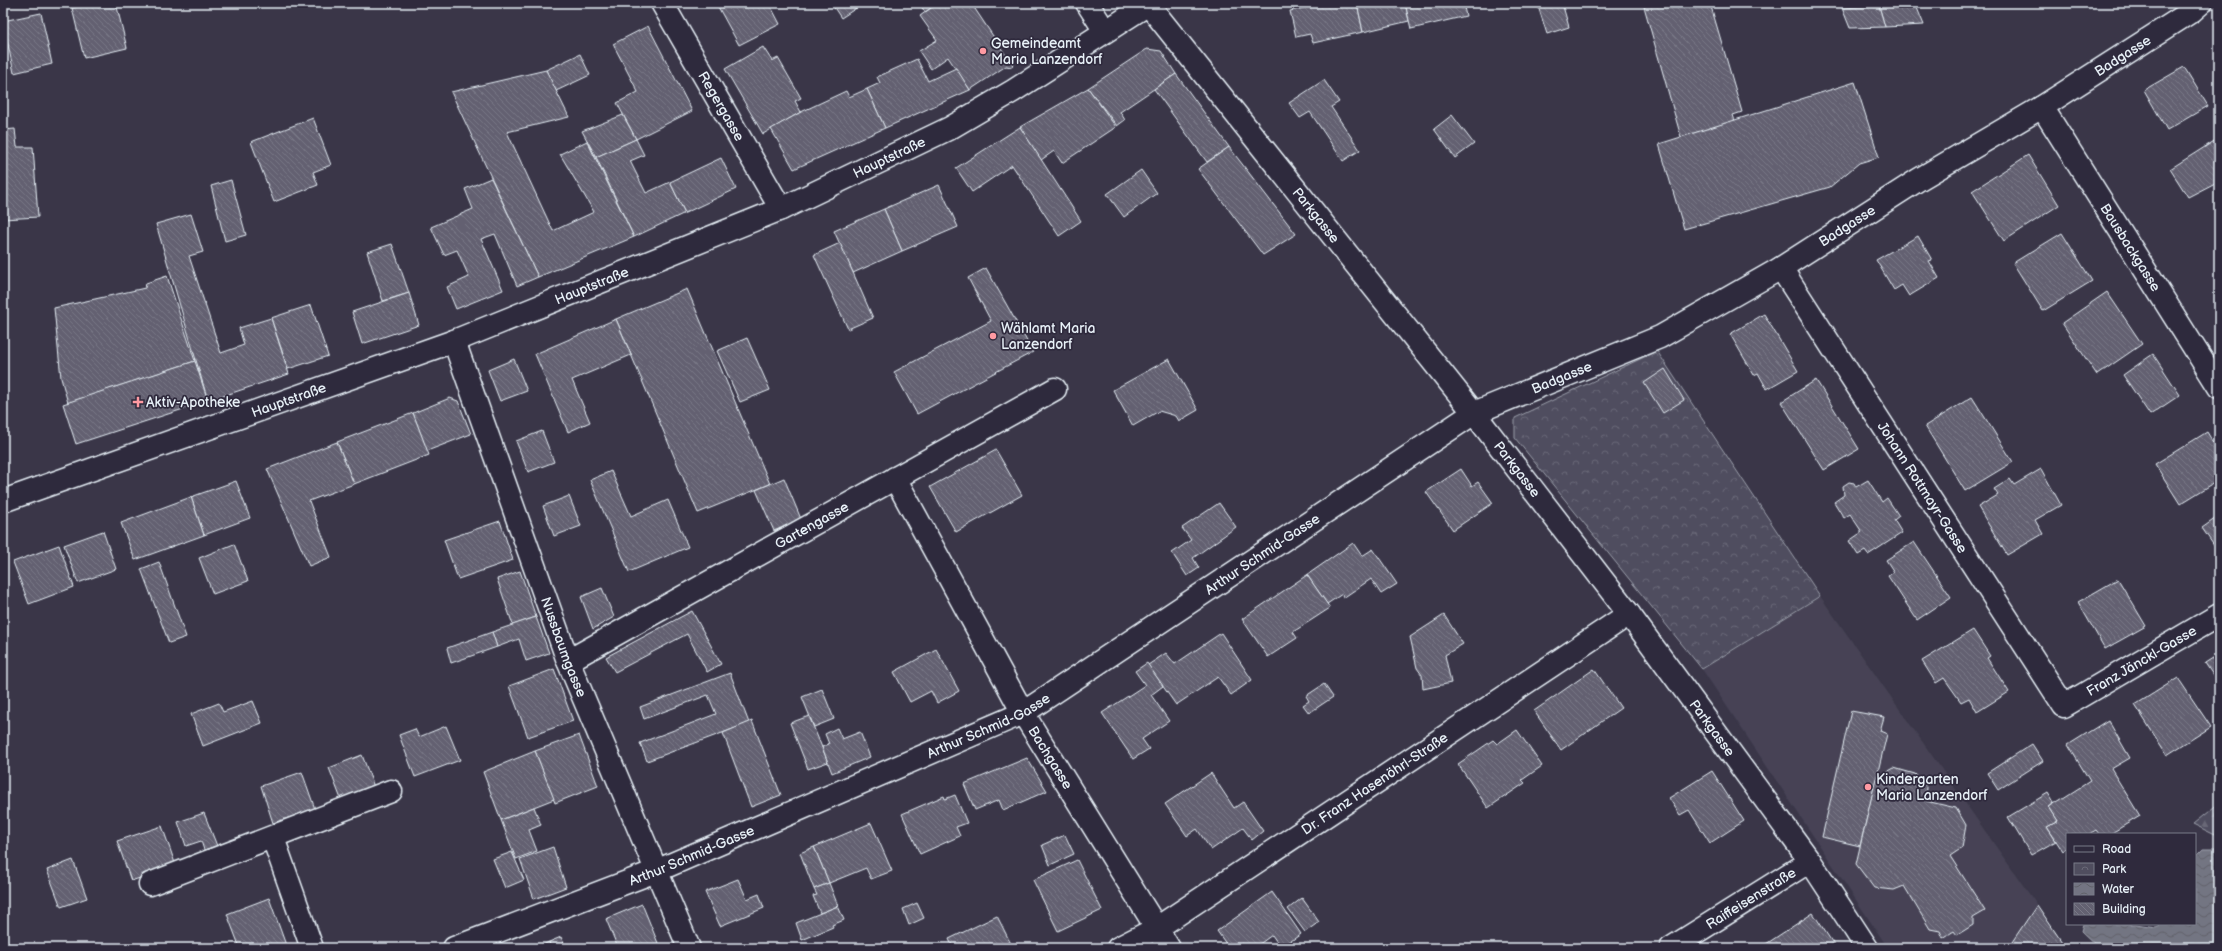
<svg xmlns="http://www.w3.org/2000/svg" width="2222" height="951" font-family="'Balsamiq Sans',sans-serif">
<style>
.built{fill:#464354}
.forest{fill:url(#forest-firs);stroke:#9ca0ac}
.park{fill:url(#park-crowns);stroke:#9ca0ac}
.water{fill:url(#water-waves);stroke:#a2a6b1}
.building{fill:url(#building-back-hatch);stroke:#e8f1f8}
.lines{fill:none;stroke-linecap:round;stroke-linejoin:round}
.minor-casing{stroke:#e8f1f8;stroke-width:25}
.major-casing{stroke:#e8f1f8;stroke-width:25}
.minor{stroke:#2f2a3d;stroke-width:22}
.major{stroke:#2f2a3d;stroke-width:22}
.poi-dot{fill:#ff9aa2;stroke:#2f2a3d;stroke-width:1.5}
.labels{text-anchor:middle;stroke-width:3.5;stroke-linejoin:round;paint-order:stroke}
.poi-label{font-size:14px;fill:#e8f1f8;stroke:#2f2a3d;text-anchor:start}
.street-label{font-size:14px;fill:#e8f1f8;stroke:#2f2a3d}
</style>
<defs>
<pattern id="forest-firs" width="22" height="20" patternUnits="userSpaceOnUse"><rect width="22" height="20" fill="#504e5f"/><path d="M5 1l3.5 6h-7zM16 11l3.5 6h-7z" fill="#696877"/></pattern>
<pattern id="park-crowns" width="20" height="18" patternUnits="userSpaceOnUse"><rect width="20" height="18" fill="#504e5f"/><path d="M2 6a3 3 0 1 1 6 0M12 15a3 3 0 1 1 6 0" fill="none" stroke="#696877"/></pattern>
<pattern id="water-waves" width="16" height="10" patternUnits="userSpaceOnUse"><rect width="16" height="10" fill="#737482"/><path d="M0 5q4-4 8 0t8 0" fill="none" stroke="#5f6069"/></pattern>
<pattern id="building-back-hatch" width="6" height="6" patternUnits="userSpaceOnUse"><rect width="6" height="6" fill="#636171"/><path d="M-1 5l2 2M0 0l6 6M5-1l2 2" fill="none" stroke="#797886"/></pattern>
</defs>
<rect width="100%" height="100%" fill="#3a3648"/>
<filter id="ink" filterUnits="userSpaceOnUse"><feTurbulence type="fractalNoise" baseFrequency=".025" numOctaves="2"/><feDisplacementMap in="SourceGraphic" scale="8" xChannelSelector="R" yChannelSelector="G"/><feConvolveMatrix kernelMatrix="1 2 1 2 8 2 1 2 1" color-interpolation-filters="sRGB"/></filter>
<g filter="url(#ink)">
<!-- built -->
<polygon class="built" points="1820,596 2037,905 2008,948 1888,948 1702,669"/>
<!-- forest -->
<polygon class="forest" points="2219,803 2219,837 2193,824"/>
<!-- park -->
<polygon class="park" points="1657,351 1820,596 1702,669 1515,438 1515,418"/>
<!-- water -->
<polygon class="water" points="2203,848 2219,848 2219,948 2099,948 2081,931 2083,924 2136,924 2156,927 2163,924 2195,924 2195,856"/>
<!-- building -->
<g class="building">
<polygon points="95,3 116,3 127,48 84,58 72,8"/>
<polygon points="716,3 769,3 780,24 739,45"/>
<polygon points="831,3 864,3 841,18"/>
<polygon points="919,3 938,3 925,12"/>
<polygon points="938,3 971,3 1007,57 1014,58 1012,67 1006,66 970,90 948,57 931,69 919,51 937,40 920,16"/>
<polygon points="1325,3 1357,3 1363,32 1313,43 1310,34 1296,37 1290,11"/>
<polygon points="1357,3 1405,3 1409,21 1363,32"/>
<polygon points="1405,3 1463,3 1466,16 1411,29"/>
<polygon points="1537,3 1562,3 1569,27 1547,34"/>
<polygon points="1643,3 1710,3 1742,112 1733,115 1735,121 1681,137"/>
<polygon points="1897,3 1915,3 1924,25 1885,27 1879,6 1898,5"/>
<polygon points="1879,6 1885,27 1850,28 1842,8"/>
<polygon points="41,13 52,64 14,73 3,21"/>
<polygon points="648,26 692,111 636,139 617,103 638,92 613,44"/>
<polygon points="763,47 772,61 778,58 801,98 795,101 801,112 763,134 725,69"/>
<polygon points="1147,49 1161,51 1176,74 1120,112 1125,120 1117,126 1088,88"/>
<polygon points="580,54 590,75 556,91 546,70"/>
<polygon points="917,59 928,81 956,68 970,90 885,128 867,89 880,83 877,77"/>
<polygon points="2184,67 2208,106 2167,130 2144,90"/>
<polygon points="546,70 569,117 507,132 553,231 594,212 560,154 587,141 634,237 538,277 451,92"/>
<polygon points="1176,74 1229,147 1207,162 1154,89"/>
<polygon points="1324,80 1339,102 1331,107 1360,150 1343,161 1310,112 1300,118 1289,103"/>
<polygon points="1855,82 1879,157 1859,163 1830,187 1684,229 1659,144"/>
<polygon points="1088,88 1116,127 1062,163 1054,151 1041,160 1020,127"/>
<polygon points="867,89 885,128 794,169 771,129 801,112 846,91 849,97"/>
<polygon points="623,115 636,139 596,157 582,131"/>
<polygon points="1452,115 1474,144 1455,158 1434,129"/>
<polygon points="313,118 331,165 313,172 318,185 274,202 251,142"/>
<polygon points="1020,127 1081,221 1059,236 1012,165 972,192 956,168"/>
<polygon points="15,129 17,147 33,147 38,217 3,219 3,130"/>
<polygon points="2219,138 2219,181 2188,197 2170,169"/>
<polygon points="636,139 644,155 630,161 646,193 670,182 685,213 634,237 596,157"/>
<polygon points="1229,147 1296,234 1263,255 1198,169"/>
<polygon points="2028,155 2059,205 2004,241 1972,191"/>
<polygon points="721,158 736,189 685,213 670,182"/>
<polygon points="1141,170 1157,193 1124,217 1107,194"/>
<polygon points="491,178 538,277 517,286 495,234 481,239 503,290 456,309 447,287 469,277 457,250 444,255 431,227 473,209 465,189"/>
<polygon points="231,180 246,235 225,241 211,186"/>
<polygon points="939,185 958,227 902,251 884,209"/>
<polygon points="884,209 902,251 853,273 834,231"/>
<polygon points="191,214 203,252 189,256 221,353 244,345 239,328 271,318 289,374 208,401 156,224"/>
<polygon points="2062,233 2092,281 2043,311 2013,263"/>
<polygon points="1918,236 1932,260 1929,261 1939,278 1909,296 1902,285 1894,290 1876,260"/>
<polygon points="840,243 873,318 848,329 814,255"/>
<polygon points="392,244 409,293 383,301 367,252"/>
<polygon points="986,268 1033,352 917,414 894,372 991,321 968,278"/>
<polygon points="167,276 195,361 68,403 61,378 54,308 145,288 146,283"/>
<polygon points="687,289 770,484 698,513 616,319"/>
<polygon points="2107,292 2142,344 2097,375 2062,323"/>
<polygon points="409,293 419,325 362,344 352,312"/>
<polygon points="311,305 328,356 288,369 271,318"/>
<polygon points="1764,314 1798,371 1767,389 1758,373 1754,375 1730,334"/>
<polygon points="616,319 631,355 572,380 590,422 568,432 535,354"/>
<polygon points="747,338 770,390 740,402 717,351"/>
<polygon points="2153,354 2180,395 2150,415 2123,375"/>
<polygon points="514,359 527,391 500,401 488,370"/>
<polygon points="1169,359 1198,410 1179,421 1176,416 1159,411 1133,426 1113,390"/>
<polygon points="195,361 208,401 76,444 63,404"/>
<polygon points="1665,369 1684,400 1663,413 1644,383"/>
<polygon points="1816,380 1859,449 1824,470 1781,402"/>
<polygon points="1972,397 2013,462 1965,491 1925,426"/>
<polygon points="450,398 458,401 471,434 427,451 413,413"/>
<polygon points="413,413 429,455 354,484 337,442"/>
<polygon points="542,431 554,462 528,472 516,441"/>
<polygon points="2207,432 2219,452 2219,480 2180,504 2155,464"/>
<polygon points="337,442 354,484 309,501 331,557 309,566 267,469"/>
<polygon points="996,450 1022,495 956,532 930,487"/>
<polygon points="1461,469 1472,486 1478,482 1493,503 1453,530 1426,492"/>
<polygon points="2041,469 2061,505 2035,520 2043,534 2007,555 1978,507 1998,495 1994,489 2010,479 2014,485"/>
<polygon points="611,471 631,516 668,500 688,547 629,572 590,480"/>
<polygon points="784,478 801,519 774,531 756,490"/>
<polygon points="1868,480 1882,502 1887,498 1899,516 1894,520 1902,533 1868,555 1865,551 1858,555 1849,541 1862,532 1850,514 1844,518 1834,502 1844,495 1843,486 1849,482 1854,483 1856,487"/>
<polygon points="236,481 250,518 204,535 191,497"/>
<polygon points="569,496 581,526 554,536 543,506"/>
<polygon points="191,497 204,535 135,560 121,523"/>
<polygon points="1219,503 1236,527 1193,558 1199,568 1187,576 1172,553 1191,540 1182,528"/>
<polygon points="2219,516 2219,553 2202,528"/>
<polygon points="500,521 513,560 458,579 444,540"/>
<polygon points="103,531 116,569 78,583 64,545"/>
<polygon points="1914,542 1951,597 1917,620 1888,576 1894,572 1886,560"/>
<polygon points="1353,543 1362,556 1373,549 1397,584 1381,594 1371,579 1343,598 1342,594 1327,604 1307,575"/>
<polygon points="234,544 248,581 213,594 199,558"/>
<polygon points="59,545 74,587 29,604 13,562"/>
<polygon points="159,562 186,637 169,643 141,569"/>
<polygon points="520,571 536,617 513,625 497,579"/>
<polygon points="1307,575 1330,608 1293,632 1297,638 1268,657 1242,619"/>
<polygon points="2118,579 2146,626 2105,649 2078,602"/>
<polygon points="602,588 614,617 593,629 581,597"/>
<polygon points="692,611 721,664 707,672 687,634 615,672 606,657"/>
<polygon points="1444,615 1463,644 1445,655 1451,683 1423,689 1422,675 1417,668 1410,637"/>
<polygon points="536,617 549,653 526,661 519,639 497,647 492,632"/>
<polygon points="1973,630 1990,656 1987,658 2009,692 1977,712 1969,698 1961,702 1944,678 1936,683 1922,661"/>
<polygon points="492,632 497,647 451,663 447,648"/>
<polygon points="1221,633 1252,680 1231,695 1218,677 1176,705 1148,665 1166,653 1175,664"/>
<polygon points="936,649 959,691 937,703 931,691 910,702 894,672"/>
<polygon points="2219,654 2219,684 2205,663"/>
<polygon points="1147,663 1163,686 1151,695 1169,721 1142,739 1149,749 1133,759 1102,713 1145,685 1135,671"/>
<polygon points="554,669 573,721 528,737 509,686"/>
<polygon points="1594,669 1621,708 1561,750 1534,711"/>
<polygon points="730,673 749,723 647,761 640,743 716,714 708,695 644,719 640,707"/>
<polygon points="2178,678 2211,727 2167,755 2135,705"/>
<polygon points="1324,684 1333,697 1309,713 1303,705 1309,701 1306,696"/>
<polygon points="822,689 834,719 814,727 802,697"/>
<polygon points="253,701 262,723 203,746 191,714 219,703 223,712"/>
<polygon points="1851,711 1884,717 1880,731 1887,734 1860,846 1822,837"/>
<polygon points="809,716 828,762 808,769 790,723"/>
<polygon points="2108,720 2130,758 2111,769 2140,816 2110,834 2099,834 2096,830 2089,834 2067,834 2067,847 2062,850 2047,827 2058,821 2049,807 2090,781 2068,745"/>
<polygon points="752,721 781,795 751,807 723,733"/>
<polygon points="446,726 460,760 415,777 399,735 415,729 419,737"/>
<polygon points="837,728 842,739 860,732 870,757 832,773 822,747 829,744 825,734"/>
<polygon points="1517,730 1542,766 1522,780 1525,783 1488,808 1458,764 1493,740 1497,744"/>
<polygon points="579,735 598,786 555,803 535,751"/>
<polygon points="2032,744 2043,761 1998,790 1987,773"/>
<polygon points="535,751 554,799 501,820 483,772"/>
<polygon points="362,755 374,787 341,799 329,768"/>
<polygon points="1027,758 1047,791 1003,810 999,800 975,810 964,784"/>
<polygon points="1894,768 1915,774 1927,787 1926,801 1956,808 1966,825 1962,848 1950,856 1985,911 1973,918 1973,925 1957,935 1954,931 1943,938 1940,931 1930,929 1904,886 1894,890 1874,888 1856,864 1876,778"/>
<polygon points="1712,771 1744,821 1710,843 1689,810 1680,815 1669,798"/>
<polygon points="302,772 315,809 273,823 261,786"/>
<polygon points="1211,773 1234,808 1243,802 1263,831 1252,840 1243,828 1211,850 1197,829 1187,836 1165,804"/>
<polygon points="2048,793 2054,803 2049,807 2058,821 2047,827 2056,841 2031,855 2008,817"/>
<polygon points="955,795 967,823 956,827 960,836 920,854 902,814 944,796 945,799"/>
<polygon points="534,807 541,825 529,830 537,851 516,859 501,820"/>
<polygon points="204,813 217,846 204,850 201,841 186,846 178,822"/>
<polygon points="871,823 892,871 871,879 866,868 829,883 814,847"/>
<polygon points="162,826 176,866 131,881 117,841"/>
<polygon points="1065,835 1074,854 1050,865 1042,845"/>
<polygon points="553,847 566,887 534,899 520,859"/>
<polygon points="814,847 829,883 814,889 800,853"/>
<polygon points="512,852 524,880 505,888 493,859"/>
<polygon points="73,860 87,898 61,907 47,870"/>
<polygon points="1077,860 1102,910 1058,931 1033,880"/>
<polygon points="738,879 747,899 759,894 764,908 720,926 705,892"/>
<polygon points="829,883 838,906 820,913 813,896 817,895 814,889"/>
<polygon points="1272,892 1301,934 1281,948 1272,935 1254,948 1229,948 1217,931"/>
<polygon points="269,898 287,948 240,948 227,914"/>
<polygon points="1302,898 1319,922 1305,932 1288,909"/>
<polygon points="917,903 924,918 909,925 903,909"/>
<polygon points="642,904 660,948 618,948 606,919"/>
<polygon points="2037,905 2066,948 2015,948 2012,942"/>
<polygon points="838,906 844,920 832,925 833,927 802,940 796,923"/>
<polygon points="1813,913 1836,948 1760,948"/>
<polygon points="997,916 1013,948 953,948 949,939"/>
<polygon points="561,937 566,948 551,948 549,942"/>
<polygon points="549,942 551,948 536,948"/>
<polygon points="778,943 780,948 767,948"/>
</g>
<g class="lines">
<!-- minor casing -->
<g class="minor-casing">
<g id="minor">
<path id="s1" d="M662 3 781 209"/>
<polyline points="1087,3 1105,31"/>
<path id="s2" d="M1148 4 1474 413 1629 614 1810 861 1867 948"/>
<path id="s3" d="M2042 107 2219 387"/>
<path id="s4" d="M1781 268 2064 706 2219 615"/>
<path id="s5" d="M454 341 568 661 689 948"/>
<path id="s6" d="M895 478 1023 713 1169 948"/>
<path id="s7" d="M568 661 1055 389"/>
<polyline points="273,838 312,948"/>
<polyline points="150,884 391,791"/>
<path id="s8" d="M454 948 656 871 1023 713 1474 413 1660 337 1781 268 1918 180 2042 107 2192 11 2201 3"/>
<path id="s9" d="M1118 948 1157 928 1629 614"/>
<path id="s10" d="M1671 948 1810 861"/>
</g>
</g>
<!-- major casing -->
<g class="major-casing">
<g id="major">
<path id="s11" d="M3 501 454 341 781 209 950 128 1013 91 1150 3"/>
</g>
</g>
<!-- minor -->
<use href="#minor" class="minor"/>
<!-- major -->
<use href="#major" class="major"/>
</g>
</g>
<!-- markers -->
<g class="poi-dot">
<circle cx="983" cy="51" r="4"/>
<circle cx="993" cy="336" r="4"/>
<path d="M136 396h4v4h4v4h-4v4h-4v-4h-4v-4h4z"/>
<circle cx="1868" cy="787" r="4"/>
</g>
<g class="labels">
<!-- poi labels -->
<g class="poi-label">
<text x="991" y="48">Gemeindeamt<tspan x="991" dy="16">Maria Lanzendorf</tspan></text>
<text x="1001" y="333">Wählamt Maria<tspan x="1001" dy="16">Lanzendorf</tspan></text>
<text x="146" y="407">Aktiv-Apotheke</text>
<text x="1876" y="784">Kindergarten<tspan x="1876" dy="16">Maria Lanzendorf</tspan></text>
</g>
<!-- street labels -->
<g class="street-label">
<text dy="5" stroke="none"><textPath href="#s8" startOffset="1900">Badgasse</textPath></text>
<text dy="5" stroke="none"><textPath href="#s1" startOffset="119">Regergasse</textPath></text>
<text dy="5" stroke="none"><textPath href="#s11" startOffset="951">Hauptstraße</textPath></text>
<text dy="5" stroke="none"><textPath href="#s2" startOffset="270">Parkgasse</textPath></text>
<text dy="5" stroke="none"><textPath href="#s8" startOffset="1576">Badgasse</textPath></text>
<text dy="5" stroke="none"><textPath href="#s3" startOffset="166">Bausbackgasse</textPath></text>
<text dy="5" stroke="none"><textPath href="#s11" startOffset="627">Hauptstraße</textPath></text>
<text dy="5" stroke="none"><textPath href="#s8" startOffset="1252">Badgasse</textPath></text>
<text dy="5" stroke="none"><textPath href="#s11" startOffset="303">Hauptstraße</textPath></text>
<text dy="5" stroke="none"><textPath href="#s2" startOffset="594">Parkgasse</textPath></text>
<text dy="5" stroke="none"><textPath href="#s4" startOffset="261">Johann Rottmayr-Gasse</textPath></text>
<text dy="5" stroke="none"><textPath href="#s7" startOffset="279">Gartengasse</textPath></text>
<text dy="5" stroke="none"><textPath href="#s8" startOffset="903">Arthur Schmid-Gasse</textPath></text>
<text dy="5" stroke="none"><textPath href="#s5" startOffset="325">Nussbaumgasse</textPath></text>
<text dy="5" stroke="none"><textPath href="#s4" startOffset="611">Franz Jänckl-Gasse</textPath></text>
<text dy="5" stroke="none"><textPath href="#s8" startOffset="579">Arthur Schmid-Gasse</textPath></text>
<text dy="5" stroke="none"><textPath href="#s2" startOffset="918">Parkgasse</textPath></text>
<text dy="5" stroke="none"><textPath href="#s6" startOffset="320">Bachgasse</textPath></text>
<text dy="5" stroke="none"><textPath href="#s9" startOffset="305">Dr. Franz Hasenöhrl-Straße</textPath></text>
<text dy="5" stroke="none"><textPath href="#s8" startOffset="255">Arthur Schmid-Gasse</textPath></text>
<text dy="5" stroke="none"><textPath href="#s10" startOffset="94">Raiffeisenstraße</textPath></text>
</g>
</g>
<!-- margin -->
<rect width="2222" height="951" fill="none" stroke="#2f2a3d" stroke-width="16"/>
<rect x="8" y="8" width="2206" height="935" fill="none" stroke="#e8f1f8" stroke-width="1.5" filter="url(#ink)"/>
<!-- legend -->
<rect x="2066" y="833" width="130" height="92" fill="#2f2a3d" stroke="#797a88"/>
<rect x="2074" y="846" width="20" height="6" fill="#2f2a3d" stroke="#797a88"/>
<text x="2102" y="853" font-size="12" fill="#e8f1f8">Road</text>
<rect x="2074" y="863" width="20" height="12" fill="url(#park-crowns)" stroke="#797a88"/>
<text x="2102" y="873" font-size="12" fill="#e8f1f8">Park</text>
<rect x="2074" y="883" width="20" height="12" fill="url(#water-waves)" stroke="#797a88"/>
<text x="2102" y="893" font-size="12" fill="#e8f1f8">Water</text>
<rect x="2074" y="903" width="20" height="12" fill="url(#building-back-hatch)" stroke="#797a88"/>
<text x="2102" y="913" font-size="12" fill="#e8f1f8">Building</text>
</svg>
